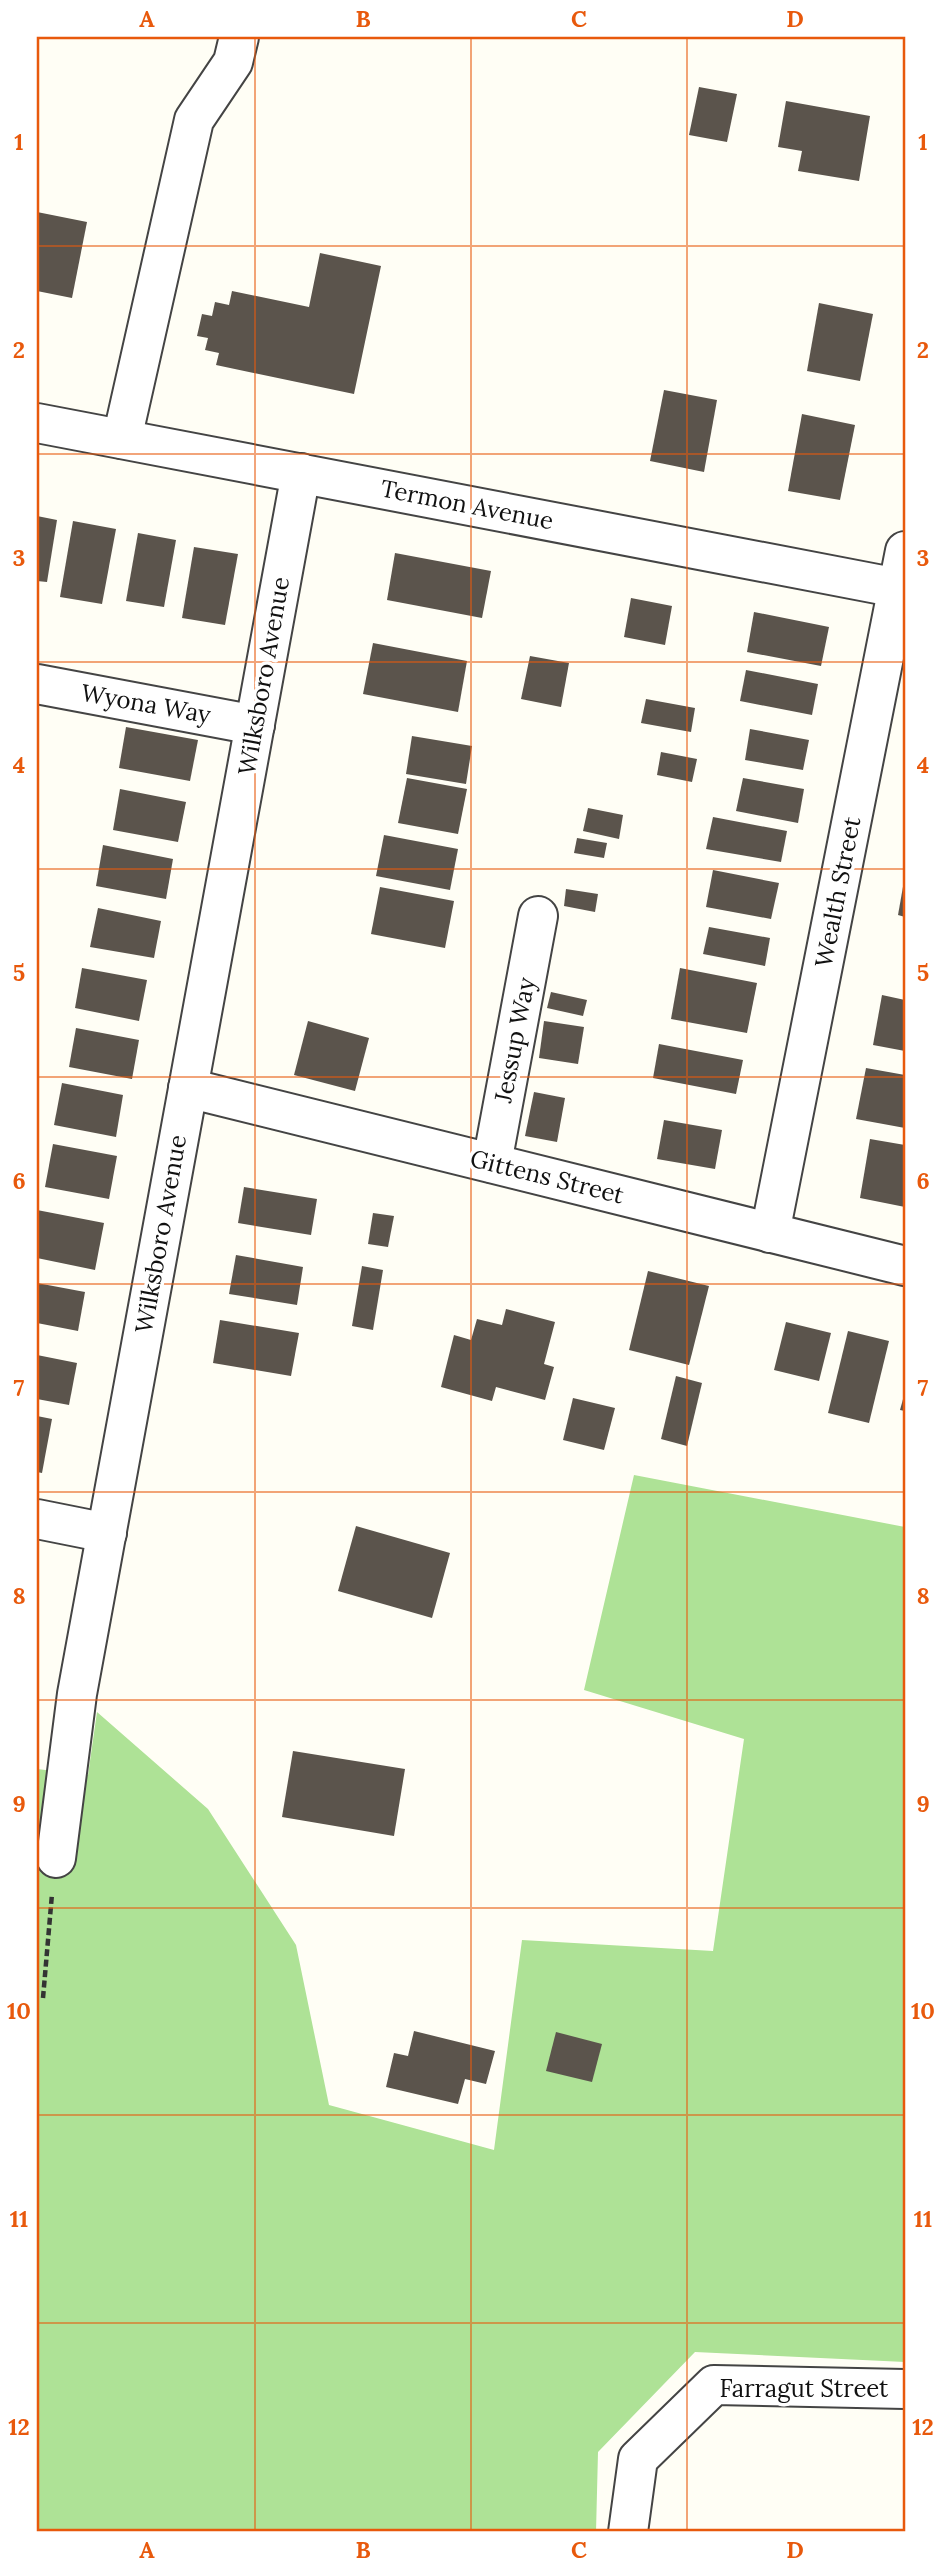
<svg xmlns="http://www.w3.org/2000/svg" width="942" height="2569" font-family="Lora,serif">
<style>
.forest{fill:#aee296}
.building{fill:#5b544c}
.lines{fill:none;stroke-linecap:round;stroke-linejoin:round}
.minor-casing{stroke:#444;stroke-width:42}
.path{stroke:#333;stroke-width:4.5;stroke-dasharray:7 3.5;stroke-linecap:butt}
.minor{stroke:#fff;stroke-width:38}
.grid{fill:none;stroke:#e8590c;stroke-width:2;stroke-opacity:0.55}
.labels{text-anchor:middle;stroke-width:7;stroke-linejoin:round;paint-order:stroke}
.street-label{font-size:24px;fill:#111;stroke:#fff}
.neatline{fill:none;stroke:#e8590c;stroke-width:2.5}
.grid-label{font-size:23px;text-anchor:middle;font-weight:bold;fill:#e8590c}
</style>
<rect width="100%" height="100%" fill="#fffef5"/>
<!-- forest -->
<polygon class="forest" points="634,1475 905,1527 905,2362 695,2352 598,2452 596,2532 37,2532 37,1769 88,1775 97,1712 208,1809 296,1945 329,2105 494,2150 522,1940 713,1951 744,1739 584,1690"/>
<!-- building -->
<g class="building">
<polygon points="699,87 737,94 727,142 689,135"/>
<polygon points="786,101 870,116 859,181 798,171 802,151 778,147"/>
<polygon points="37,212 87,222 72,298 37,291"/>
<polygon points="320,253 381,266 354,394 216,365 219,353 205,350 208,338 197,336 202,314 212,316 215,302 229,305 232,291 309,307"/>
<polygon points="819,303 873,314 860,381 807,371"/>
<polygon points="664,390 717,400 704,472 650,461"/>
<polygon points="802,414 855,425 840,500 788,491"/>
<polygon points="37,516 57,520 47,582 37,581"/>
<polygon points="73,521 116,529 102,604 60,597"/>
<polygon points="138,533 176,540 164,607 126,601"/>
<polygon points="194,547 238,554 225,625 182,618"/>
<polygon points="395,553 491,571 482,618 387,600"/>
<polygon points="631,598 672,606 665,645 624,637"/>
<polygon points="754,612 829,627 821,666 747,652"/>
<polygon points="373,643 467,661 458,712 363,694"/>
<polygon points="530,656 569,663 561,707 521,699"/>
<polygon points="746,670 818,684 812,715 740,701"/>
<polygon points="646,699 695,708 691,732 641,723"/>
<polygon points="126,727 198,740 190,781 119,768"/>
<polygon points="750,729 809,740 803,770 745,760"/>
<polygon points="412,736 472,746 466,784 406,774"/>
<polygon points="661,752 697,759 692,782 657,775"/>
<polygon points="407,778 467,789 458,834 398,823"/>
<polygon points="743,778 804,789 798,823 736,811"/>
<polygon points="120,789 186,802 178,842 113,830"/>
<polygon points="588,808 623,815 619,839 583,831"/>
<polygon points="713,817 787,831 781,862 706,849"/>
<polygon points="384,835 458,849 450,890 376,876"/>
<polygon points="577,838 607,843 604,858 574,853"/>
<polygon points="103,845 173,859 166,899 96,886"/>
<polygon points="713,870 779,883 771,919 706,907"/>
<polygon points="904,881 905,881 905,917 898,915"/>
<polygon points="380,887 454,901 445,948 371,934"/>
<polygon points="566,889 598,894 595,912 564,906"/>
<polygon points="98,908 161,921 154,958 90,947"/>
<polygon points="709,927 770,938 765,966 703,954"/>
<polygon points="82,968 147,980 139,1021 75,1008"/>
<polygon points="680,968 757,983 747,1033 671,1019"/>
<polygon points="551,992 587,1000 583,1016 547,1008"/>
<polygon points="882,995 905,1000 905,1051 873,1045"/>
<polygon points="308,1021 369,1038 355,1091 294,1075"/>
<polygon points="544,1021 584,1027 578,1064 539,1058"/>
<polygon points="76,1028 139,1040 132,1079 69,1067"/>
<polygon points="659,1044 743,1060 736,1094 653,1078"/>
<polygon points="866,1068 905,1075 905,1128 856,1119"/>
<polygon points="62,1083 123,1095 116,1137 54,1125"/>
<polygon points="534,1092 565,1098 557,1142 525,1136"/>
<polygon points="664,1120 722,1130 715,1169 657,1159"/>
<polygon points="870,1139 905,1145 905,1207 860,1198"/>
<polygon points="53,1144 117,1156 109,1199 45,1187"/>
<polygon points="244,1187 317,1199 311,1235 238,1223"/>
<polygon points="37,1210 104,1223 95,1270 37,1258"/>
<polygon points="373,1213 394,1216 388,1247 368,1244"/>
<polygon points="236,1255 303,1267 297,1305 229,1294"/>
<polygon points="362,1266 383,1270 373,1330 352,1326"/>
<polygon points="648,1271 709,1286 689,1365 629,1350"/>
<polygon points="37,1283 85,1292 78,1331 37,1323"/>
<polygon points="506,1309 555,1322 544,1364 554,1367 545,1400 496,1387 492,1401 441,1387 454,1335 471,1340 477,1319 502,1325"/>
<polygon points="220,1320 299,1333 291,1376 213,1363"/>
<polygon points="786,1322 831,1333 819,1381 774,1370"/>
<polygon points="848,1331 889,1341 869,1423 828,1413"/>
<polygon points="37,1355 77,1363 69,1405 37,1399"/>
<polygon points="676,1376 702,1383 687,1446 661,1439"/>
<polygon points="905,1392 905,1411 900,1410"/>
<polygon points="573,1398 615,1408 604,1450 563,1440"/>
<polygon points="37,1416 52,1419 42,1473 37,1472"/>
<polygon points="356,1526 450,1553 432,1618 338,1591"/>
<polygon points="293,1751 405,1769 394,1836 282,1817"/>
<polygon points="414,2031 495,2051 486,2084 465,2079 458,2104 386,2087 394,2053 408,2056"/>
<polygon points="556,2032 602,2044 592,2082 546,2071"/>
</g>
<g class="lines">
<!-- minor casing -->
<g class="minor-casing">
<g id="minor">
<polyline points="37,423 898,588"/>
<polyline points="122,439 194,120 233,62 239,37"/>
<polyline points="37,684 255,725"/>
<polyline points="188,1088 905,1266"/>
<polyline points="492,1163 538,916"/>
<polyline points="770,1233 905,551"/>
<polyline points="37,1519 107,1533"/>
<polyline points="56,1858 77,1694 301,473"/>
<polyline points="628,2532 638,2459 714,2385 905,2389"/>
</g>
</g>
<!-- path -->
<polyline class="path" points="43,1998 52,1894"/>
<!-- minor -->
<use href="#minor" class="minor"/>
</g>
<!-- grid -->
<path class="grid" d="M255 37V2532M471 37V2532M687 37V2532M37 246H905M37 454H905M37 662H905M37 869H905M37 1077H905M37 1284H905M37 1492H905M37 1700H905M37 1908H905M37 2115H905M37 2323H905"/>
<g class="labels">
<!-- street labels -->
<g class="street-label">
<text transform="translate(467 505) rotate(11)" y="8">Termon Avenue</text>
<text transform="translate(264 676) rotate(-80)" y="8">Wilksboro Avenue</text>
<text transform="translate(146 704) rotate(10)" y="8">Wyona Way</text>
<text transform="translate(838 892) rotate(-79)" y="8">Wealth Street</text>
<text transform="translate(515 1040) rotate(-79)" y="8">Jessup Way</text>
<text transform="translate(547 1177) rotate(14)" y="8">Gittens Street</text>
<text transform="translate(161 1234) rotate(-80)" y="8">Wilksboro Avenue</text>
<text x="804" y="2397">Farragut Street</text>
</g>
</g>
<!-- border -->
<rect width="942" height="2569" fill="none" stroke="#ffffff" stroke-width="77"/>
<rect x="38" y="38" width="866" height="2492" class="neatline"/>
<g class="grid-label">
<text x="147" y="27">A</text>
<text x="363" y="27">B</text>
<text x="579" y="27">C</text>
<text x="795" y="27">D</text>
<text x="19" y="150">1</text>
<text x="923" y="150">1</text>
<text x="19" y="358">2</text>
<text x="923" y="358">2</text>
<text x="19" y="566">3</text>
<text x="923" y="566">3</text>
<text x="19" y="773">4</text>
<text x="923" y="773">4</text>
<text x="19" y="981">5</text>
<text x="923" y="981">5</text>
<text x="19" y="1189">6</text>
<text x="923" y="1189">6</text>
<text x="19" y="1396">7</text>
<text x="923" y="1396">7</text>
<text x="19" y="1604">8</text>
<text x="923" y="1604">8</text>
<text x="19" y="1812">9</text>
<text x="923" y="1812">9</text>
<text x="19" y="2019">10</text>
<text x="923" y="2019">10</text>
<text x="19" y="2227">11</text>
<text x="923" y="2227">11</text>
<text x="19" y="2435">12</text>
<text x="923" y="2435">12</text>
<text x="147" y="2558">A</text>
<text x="363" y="2558">B</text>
<text x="579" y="2558">C</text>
<text x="795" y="2558">D</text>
</g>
</svg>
